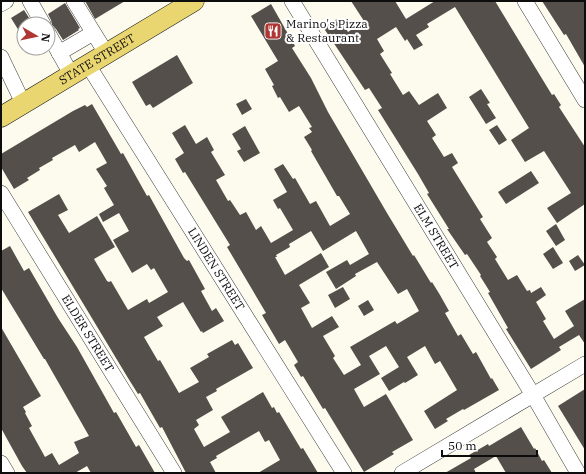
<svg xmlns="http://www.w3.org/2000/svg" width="586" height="474" font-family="'IBM Plex Serif',serif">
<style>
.building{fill:#544f4a;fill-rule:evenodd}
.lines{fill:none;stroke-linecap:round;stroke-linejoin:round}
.minor-casing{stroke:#404040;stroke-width:16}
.major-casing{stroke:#1e1e1e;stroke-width:21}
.minor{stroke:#fff;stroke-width:15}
.major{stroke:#ead671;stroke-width:20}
.labels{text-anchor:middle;stroke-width:4;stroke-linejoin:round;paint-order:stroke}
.poi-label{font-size:12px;fill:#0d0d0d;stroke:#fff;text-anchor:start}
.street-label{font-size:12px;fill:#0d0d0d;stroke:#fff}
</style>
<rect width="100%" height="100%" fill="#fdfbee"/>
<!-- building -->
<g class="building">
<polygon points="85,1 125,1 95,19"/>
<polygon points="351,1 395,1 406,19 435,1 495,1 538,72 552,95 554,94 561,105 559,107 585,147 585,204 557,223 547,208 571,193 544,151 525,162 511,140 529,128 455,7 427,24 429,27 416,35 423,45 414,50 407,39 405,41 396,27 377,39 384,51 380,54 392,73 390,74 403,95 409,91 419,105 438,93 447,108 427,121 436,135 432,138 444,157 452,153 458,163 452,167 483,217 480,219 492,238 487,242 497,257 495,259 508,280 517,275 527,291 530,290 531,293 541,287 546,295 536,302 546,319 543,321 554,339 574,326 565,311 585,299 585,344 579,335 559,347 561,350 531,369 506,329 508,328 488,293 490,292 480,276 481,275 467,254 465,255 447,229 449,229 427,194 429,193 418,174 378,110 382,108 369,88 365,90 323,27 339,18 348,32 364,21"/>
<polygon points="542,1 585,1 585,67 566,34 564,35"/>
<polygon points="65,3 80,28 78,29 79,30 63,40 56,29 52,25 51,20 48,14"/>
<path d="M271 4 295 46 292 48 311 78 328 112 387 213 413 256 414 255 431 283 432 282 440 295 449 311 445 313 458 336 461 334 473 354 476 352 491 379 492 378 499 390 464 410 463 409 446 419 448 421 435 429 424 411 457 390 440 361 435 364 425 346 407 357 418 375 405 383 404 382 389 391 381 378 399 367 386 346 369 356 380 374 354 389 364 407 386 394 413 440 392 452 394 454 364 472 325 408 323 409 303 376 301 377 294 365 298 362 285 340 279 344 262 315 266 313 227 247 230 245 185 172 183 173 175 159 184 153 172 133 185 125 196 144 207 137 214 150 211 152 225 175 216 180 228 201 230 200 240 215 246 212 256 230 261 226 271 243 293 230 280 208 278 209 273 200 287 192 274 169 283 164 293 179 295 178 310 204 316 201 330 226 350 214 339 196H337L311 151 312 150 304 137 312 132 309 128 312 127 299 106 289 112 280 97 278 98 272 86 274 85 265 69 278 61 251 16ZM311 231 323 251 356 231 369 254 350 265 347 260 326 272 336 289 356 276 355 274 377 262 398 294 407 289 419 311 397 324 395 321 350 347 361 365 344 375 333 358 335 356 323 336 339 327 332 316 312 328 301 308 310 303 299 285 329 267 321 253 285 275 275 257H277L276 255 290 247 289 244Z"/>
<polygon points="24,10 33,24 24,24 24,39 11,18"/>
<polygon points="177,55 193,83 153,108 150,104 146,106 132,82"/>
<polygon points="481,89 490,103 487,104 496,118 486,124 469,97"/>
<polygon points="246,99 252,109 242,115 236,104"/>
<polygon points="92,104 121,154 123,153 147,196 149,195 184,258 187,261 189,260 205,289 201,291 212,311 216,308 224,321 203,333 202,331 201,332 183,302 157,317 163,326 144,337 158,361 160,360 179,393 199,382 190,368 209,357 207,354 232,340 235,345 238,343 253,368 216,389 217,391 206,397 213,410 196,420 199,425 194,429 204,447 230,432 221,417 263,392 272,408 274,407 277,413 279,412 301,449 303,448 318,473 258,473 280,460 269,440 265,442 259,431 216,456 217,458 210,462 216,473 186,473 162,427 160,428 140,393 138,394 128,378 28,212 59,194 68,210 58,215 69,233 97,216 115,247 94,259 107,281 109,282 111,281 128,310 147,299 149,303 168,292 154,268 151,270 147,264 132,273 113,240 129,231 119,213 103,222 99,214 114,205 104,188 107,186 96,169 107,163 95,142 79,152 75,145 52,158 53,160 39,168 40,170 27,178 29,180 14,189 1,167 1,154 73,111 85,105 87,107"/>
<polygon points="497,125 507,140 499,145 489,130"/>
<polygon points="245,126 260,153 244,162 237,151 241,149 232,134"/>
<polygon points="531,171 539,183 506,204 498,192"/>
<polygon points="556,224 565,240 556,246 546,231"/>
<polygon points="10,246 24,271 29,268 58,318 77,347 114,413 116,412 136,447 139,445 155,473 91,473 87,466 75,473 27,473 22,466 1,428 1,327 41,396 23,407 26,412 25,413 32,426 29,428 45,457 52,453 59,465 79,453 74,442 89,436 45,359 44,359 1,288 1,251"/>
<polygon points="553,247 563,263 553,269 543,254"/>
<polygon points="578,255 585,265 575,271 569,261"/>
<polygon points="343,287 350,299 335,308 328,295"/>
<polygon points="368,300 374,310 364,316 358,306"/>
<polygon points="585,389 585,450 558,406"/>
<polygon points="521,427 534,449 535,448 542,461 544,460 552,473 506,473 496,456 474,469 476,473 445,473 471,458 469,455 488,444 489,446"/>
</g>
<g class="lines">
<!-- minor casing -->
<g class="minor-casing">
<g id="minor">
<polyline points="30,1 43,24"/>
<polyline points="74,1 106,53"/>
<path id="s1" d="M292 1 533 395 578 473"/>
<polyline points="525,1 585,100"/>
<polyline points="1,4 6,1"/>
<polyline points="48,33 71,74"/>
<polyline points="59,53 93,33"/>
<polyline points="1,57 23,103"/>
<path id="s2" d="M88 65 344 473"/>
<path id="s3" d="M1 193 174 473"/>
<polyline points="1,463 7,473"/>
<polyline points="402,473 585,364"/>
</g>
</g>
<!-- major casing -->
<g class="major-casing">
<g id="major">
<path id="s4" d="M1 117 194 1"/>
</g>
</g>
<!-- minor -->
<use href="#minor" class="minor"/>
<!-- major -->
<use href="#major" class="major"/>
</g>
<!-- icons -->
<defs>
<g id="restaurant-square" transform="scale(0.9)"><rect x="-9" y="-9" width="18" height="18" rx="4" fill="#ae3633" stroke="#fff"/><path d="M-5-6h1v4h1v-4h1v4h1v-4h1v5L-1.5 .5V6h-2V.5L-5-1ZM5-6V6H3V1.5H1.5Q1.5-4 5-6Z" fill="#fff"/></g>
</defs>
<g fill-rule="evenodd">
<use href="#restaurant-square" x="273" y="31"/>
</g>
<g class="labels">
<!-- poi labels -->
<g class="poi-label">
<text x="286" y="28">Marino's Pizza<tspan x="286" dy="14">&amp; Restaurant</tspan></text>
</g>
<!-- street labels -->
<g class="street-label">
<text dy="4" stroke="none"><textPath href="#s4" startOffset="112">STATE STREET</textPath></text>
<text dy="4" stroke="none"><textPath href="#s1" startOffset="276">ELM STREET</textPath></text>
<text dy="4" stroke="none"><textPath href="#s2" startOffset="241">LINDEN STREET</textPath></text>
<text dy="4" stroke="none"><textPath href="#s3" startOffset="165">ELDER STREET</textPath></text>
</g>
</g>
<!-- border -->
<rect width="586" height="474" fill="none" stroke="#0d0d0d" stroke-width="4"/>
<!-- north arrow -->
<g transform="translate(36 36) rotate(99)"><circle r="19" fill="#ffffff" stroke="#9e9e9e"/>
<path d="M0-3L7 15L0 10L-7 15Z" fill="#ae3633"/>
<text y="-6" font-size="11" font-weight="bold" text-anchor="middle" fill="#0d0d0d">N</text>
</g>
<!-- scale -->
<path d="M442 450v6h95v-6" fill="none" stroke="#0d0d0d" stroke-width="2"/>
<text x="448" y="450" font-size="12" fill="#0d0d0d" stroke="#ffffff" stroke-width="3" paint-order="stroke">50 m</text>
</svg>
